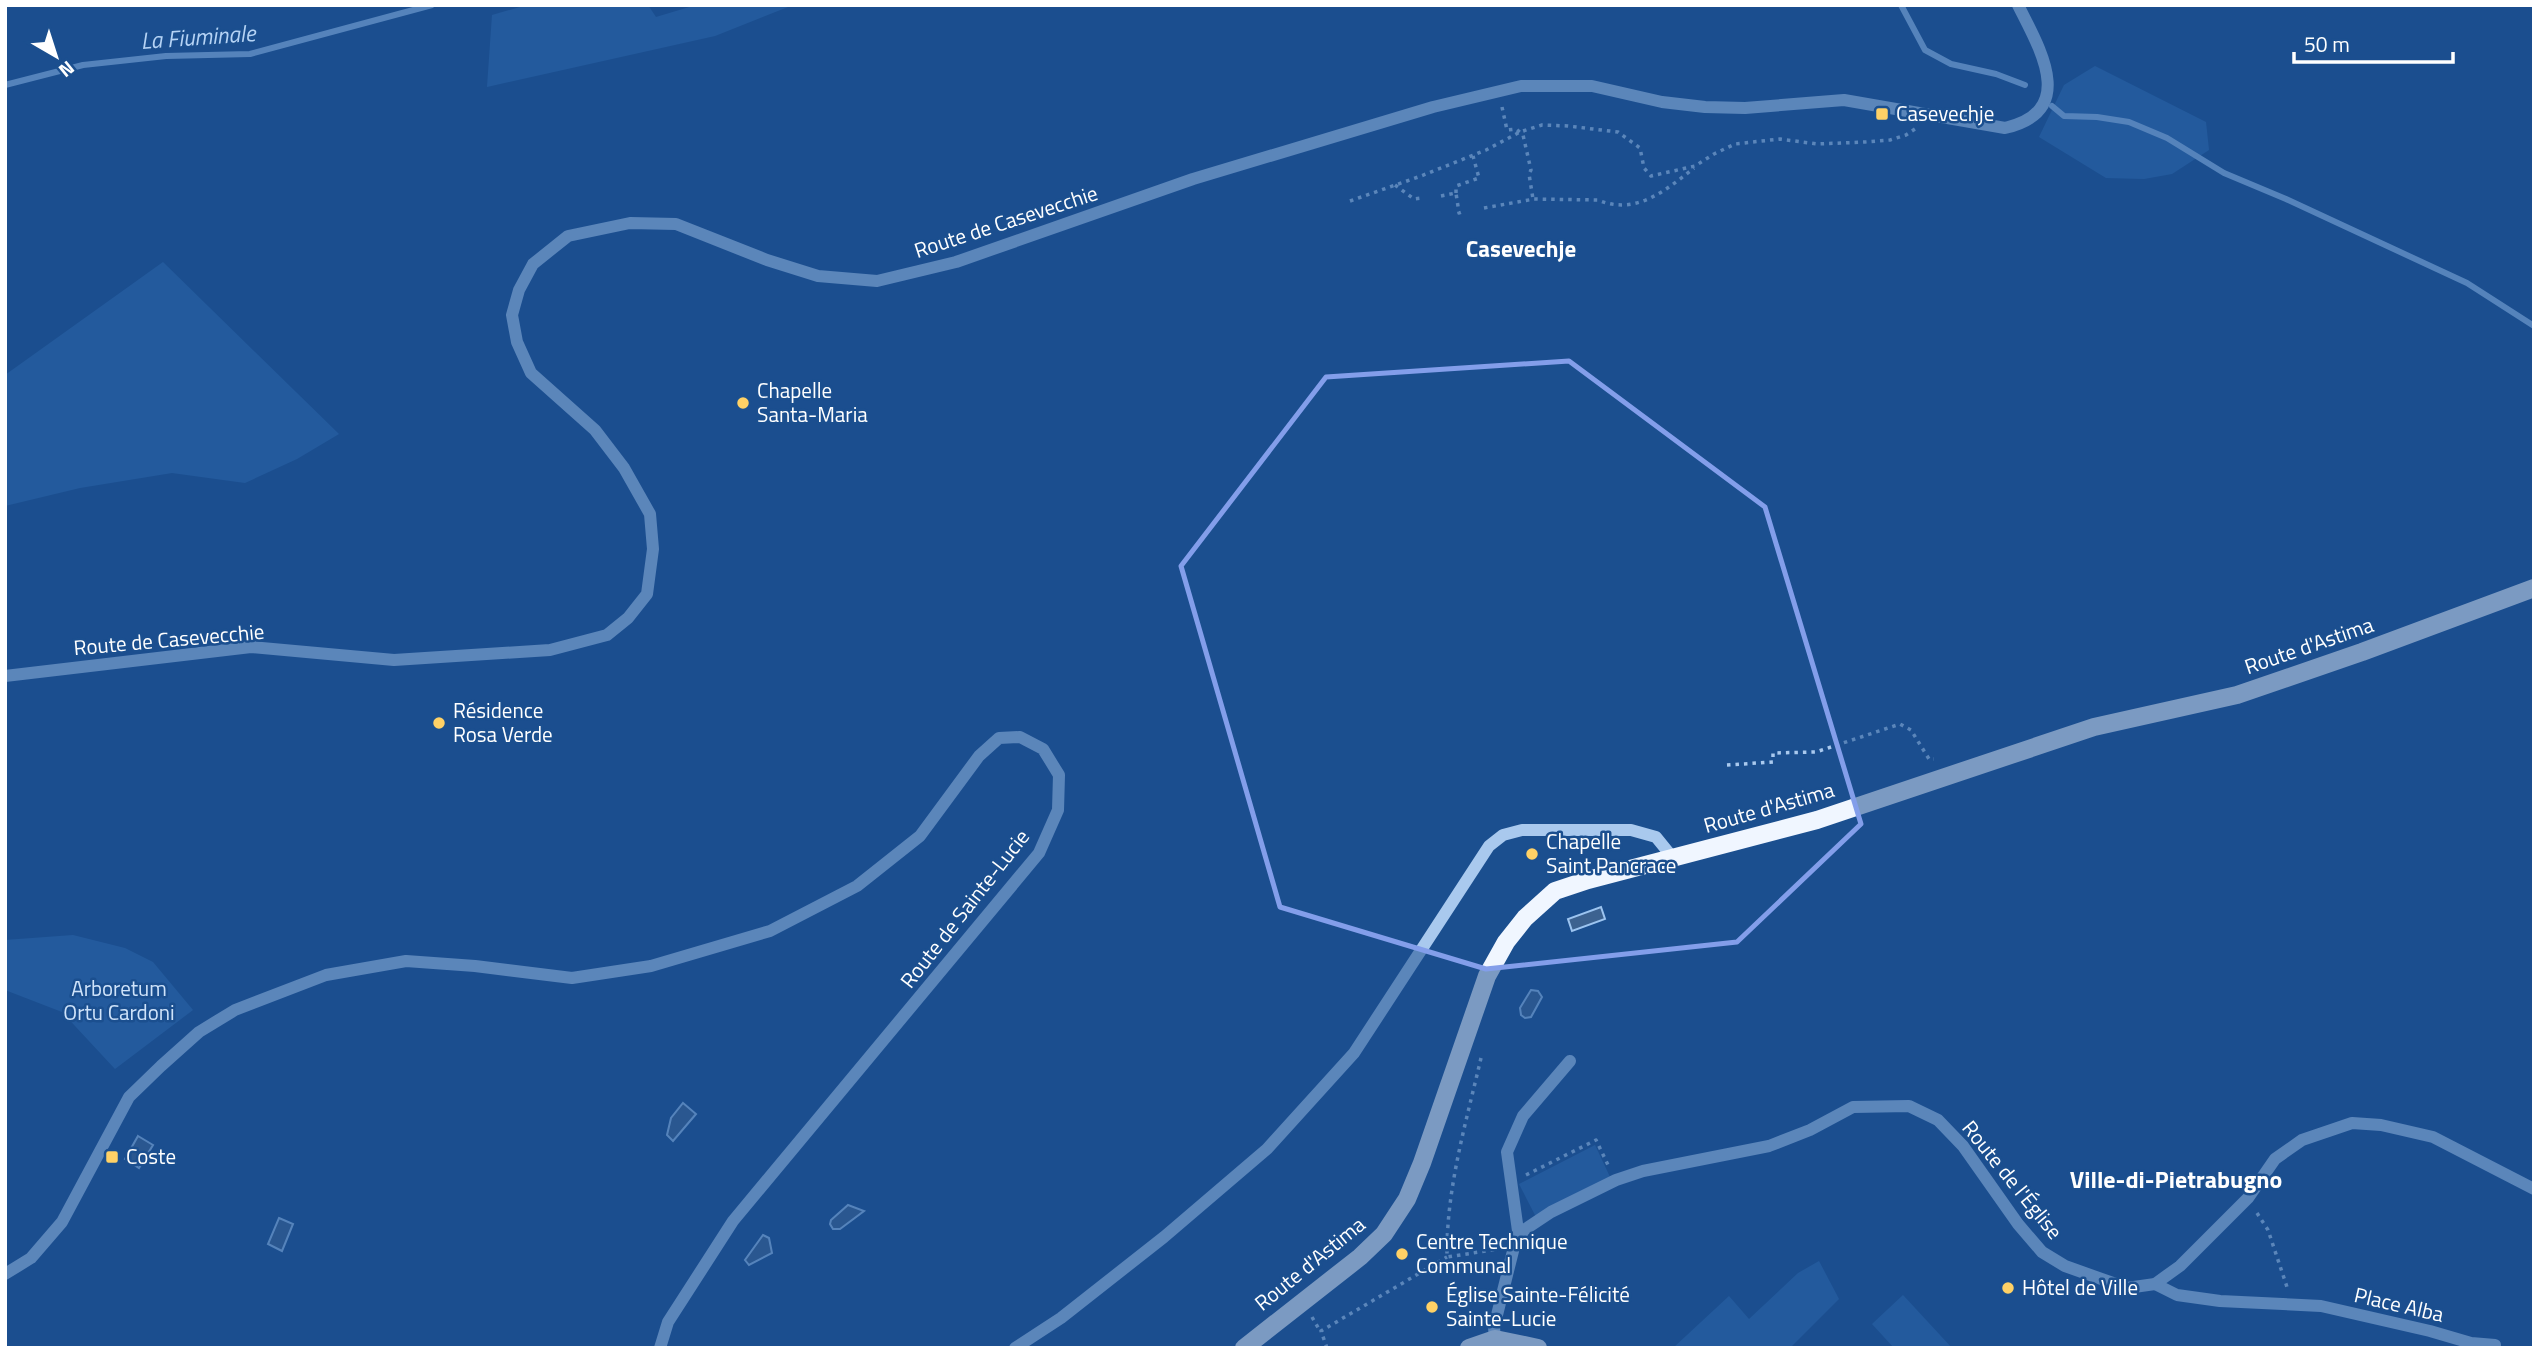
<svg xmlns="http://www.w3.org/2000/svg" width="2539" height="1353" font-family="'Titillium Web',sans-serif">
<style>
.green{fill:#2e69ad}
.water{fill:#3c6290;stroke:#9cc4f0;stroke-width:2}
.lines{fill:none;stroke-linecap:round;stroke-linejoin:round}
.stream{stroke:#9cc4f0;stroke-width:6}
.path{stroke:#a9c9ee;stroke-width:3.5;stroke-dasharray:3.5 5;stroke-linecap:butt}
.minor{stroke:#a9c9ee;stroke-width:12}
.major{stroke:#f0f6ff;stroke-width:18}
.marked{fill:none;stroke:#839eea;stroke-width:5;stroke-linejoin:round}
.poi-dot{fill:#ffd166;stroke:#1b4f8f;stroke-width:2.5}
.labels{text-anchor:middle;stroke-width:5;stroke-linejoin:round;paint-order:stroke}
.poi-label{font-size:21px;fill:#fff;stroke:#1b4f8f;text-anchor:start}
.street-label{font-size:21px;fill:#fff;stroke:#1b4f8f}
.park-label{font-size:21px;fill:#cfe3fa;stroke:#1b4f8f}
.water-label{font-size:23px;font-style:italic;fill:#b5d3f5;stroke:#1b4f8f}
.neighbourhood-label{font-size:23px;font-weight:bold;fill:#fff;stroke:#1b4f8f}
.quarter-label{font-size:24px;font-weight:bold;fill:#fff;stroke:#1b4f8f}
</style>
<rect width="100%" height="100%" fill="#1b4f8f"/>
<!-- green -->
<g class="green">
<polygon points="527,5 648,5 656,17 696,5 793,5 715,36 487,87 492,15"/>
<polygon points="2095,66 2206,122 2209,150 2172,174 2144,179 2106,178 2039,137 2064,85"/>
<polygon points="163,262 339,434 297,459 245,483 172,473 80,488 5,506 5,375"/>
<polygon points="73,935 125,948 153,962 193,1010 115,1069 62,1012 5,990 5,940"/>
<polygon points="1595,1145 1610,1177 1536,1217 1519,1184"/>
<polygon points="1819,1261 1839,1299 1792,1346 1795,1348 1673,1348 1729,1296 1749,1319 1798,1273"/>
<polygon points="1903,1295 1952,1348 1894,1348 1872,1324"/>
</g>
<!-- water -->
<g class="water">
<polygon points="1601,907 1605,919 1572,931 1568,919"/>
<polygon points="1531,990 1538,991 1542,997 1531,1017 1525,1018 1521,1015 1520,1008"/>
<polygon points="683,1103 696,1114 673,1141 667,1135 671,1118"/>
<polygon points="138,1136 153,1145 139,1168 125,1159"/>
<polygon points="848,1205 864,1211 840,1229 833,1229 830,1224 831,1220"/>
<polygon points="279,1218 293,1224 282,1251 268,1244"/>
<polygon points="763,1235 769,1238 772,1253 749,1265 745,1260"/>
</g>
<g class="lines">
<!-- stream -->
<g class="stream">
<polyline points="1901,5 1925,50 1951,64 1996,74 2025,85"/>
<polyline points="5,85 83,65 166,56 250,54 432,5"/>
<polyline points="2052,106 2064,116 2097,117 2129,122 2167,138 2224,173 2286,199 2467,283 2534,326"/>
</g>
<!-- path -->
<g class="path">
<polyline points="1502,107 1507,130 1516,129 1523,135 1531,170 1529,174 1533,199"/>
<polyline points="1395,185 1414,199 1422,198"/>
<polyline points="1456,193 1456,186 1479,178 1473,156"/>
<polyline points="1441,196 1456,193 1459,213 1464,211"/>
<polyline points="1350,201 1421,176 1486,150 1520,132 1542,125 1568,126 1618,132 1640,148 1644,168 1651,176 1695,166 1714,154 1735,144 1780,139 1817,144 1865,142 1890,140 1906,135 1915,129"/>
<path d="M1484 208 1534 199 1598 200C1636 216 1666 190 1694 168"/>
<polyline points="1727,765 1773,762 1773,753 1816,752 1900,724 1911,730 1929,759 1934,759"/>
<path d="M1481 1058C1466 1123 1446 1189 1447 1257L1499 1249"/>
<polyline points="1526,1175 1596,1140 1609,1167"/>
<polyline points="2257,1213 2268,1230 2288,1290"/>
<polyline points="1312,1317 1320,1331"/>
<polyline points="1327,1348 1321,1331 1447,1257"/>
</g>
<!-- minor -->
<g class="minor">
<path d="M5 676 251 647 394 660 550 650 607 635 628 618 647 594 653 549 650 514 624 468 595 430 531 373 517 342 512 315 519 290 533 264 568 236 630 223 676 224 767 260 818 276 877 281 956 262 1193 179 1433 107 1521 86H1592L1662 102 1705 107 1745 108 1844 100 2005 128C2078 111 2040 49 2018 5"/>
<polyline points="1519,1238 1507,1152 1523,1116 1570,1061"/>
<polyline points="5,1274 31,1258 62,1222 129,1097 161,1066 199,1032 235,1010 326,975 406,961 475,966 572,978 651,966 770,931 857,886 920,836 979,756 999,738 1020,737 1043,749 1059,775 1058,810 1039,853 733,1221 668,1322 660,1348"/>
<polyline points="2155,1284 2177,1295 2220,1301 2321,1306 2430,1331 2471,1343 2495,1345"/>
<polyline points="1495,1339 1494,1327 1514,1247 1524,1230 1551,1212 1616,1180 1643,1171 1769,1146 1810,1130 1853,1107 1909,1106 1938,1120 1963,1146 2018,1224 2042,1252 2065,1266 2127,1288 2155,1284 2180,1266 2248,1198 2275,1159 2302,1140 2352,1123 2381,1125 2433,1137 2534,1189"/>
<polyline points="1015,1348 1061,1318 1164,1237 1267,1149 1354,1053 1489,846 1503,835 1522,830 1631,830 1656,837 1673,858"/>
</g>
<!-- major -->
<g class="major">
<polyline points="1244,1348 1360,1257 1384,1234 1407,1199 1422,1163 1487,976 1506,942 1525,918 1555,891 1588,880 1817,820 2094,727 2237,695 2362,652 2534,588"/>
<polyline points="1469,1348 1495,1339 1538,1348"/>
</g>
</g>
<!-- marked area -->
<path d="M0 0H2539V1353H0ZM1569 361 1765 507 1861 824 1737 942 1486 969 1280 907 1181 566 1326 377Z" fill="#1b4f8f" fill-opacity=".55" fill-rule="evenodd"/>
<path class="marked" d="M1569 361 1765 507 1861 824 1737 942 1486 969 1280 907 1181 566 1326 377Z"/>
<!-- markers -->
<g class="poi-dot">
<rect x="1875" y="107" width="14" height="14" rx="3.5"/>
<circle cx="743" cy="403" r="7"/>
<circle cx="439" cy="723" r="7"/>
<circle cx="1532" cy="854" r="7"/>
<rect x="105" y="1150" width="14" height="14" rx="3.5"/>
<circle cx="1402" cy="1254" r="7"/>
<circle cx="2008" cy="1288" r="7"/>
<circle cx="1432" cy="1307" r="7"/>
</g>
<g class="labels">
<!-- poi labels -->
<g class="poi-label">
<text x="1896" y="121">Casevechje</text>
<text x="757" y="398">Chapelle<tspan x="757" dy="24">Santa-Maria</tspan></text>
<text x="453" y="718">Résidence<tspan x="453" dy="24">Rosa Verde</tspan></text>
<text x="1546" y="849">Chapelle<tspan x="1546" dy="24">Saint Pancrace</tspan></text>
<text x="126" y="1164">Coste</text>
<text x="1416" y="1249">Centre Technique<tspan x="1416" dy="24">Communal</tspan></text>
<text x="2022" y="1295">Hôtel de Ville</text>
<text x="1446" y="1302">Église Sainte-Félicité<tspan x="1446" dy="24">Sainte-Lucie</tspan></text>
</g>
<!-- street labels -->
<g class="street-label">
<text transform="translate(1006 222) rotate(-18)" y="7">Route de Casevecchie</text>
<text transform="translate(169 640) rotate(-5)" y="7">Route de Casevecchie</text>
<text transform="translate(2309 646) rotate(-19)" y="7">Route d'Astima</text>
<text transform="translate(1769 808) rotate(-16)" y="7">Route d'Astima</text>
<text transform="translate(965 909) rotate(-52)" y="7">Route de Sainte-Lucie</text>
<text transform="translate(2012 1180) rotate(51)" y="7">Route de l'Église</text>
<text transform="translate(1310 1264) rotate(-39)" y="7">Route d'Astima</text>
<text transform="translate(2399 1305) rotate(13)" y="7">Place Alba</text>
</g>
<!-- park labels -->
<g class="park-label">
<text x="119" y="996">Arboretum<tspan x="119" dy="24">Ortu Cardoni</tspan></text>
</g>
<!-- water labels -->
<g class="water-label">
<text transform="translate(198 37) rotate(-4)" y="8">La Fiuminale</text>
</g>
<!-- neighbourhood labels -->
<g class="neighbourhood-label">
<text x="1521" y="257">Casevechje</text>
</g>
<!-- quarter labels -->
<g class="quarter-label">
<text x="2176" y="1188">Ville-di-Pietrabugno</text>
</g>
</g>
<!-- border -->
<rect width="2539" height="1353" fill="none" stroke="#ffffff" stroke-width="14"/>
<!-- north arrow -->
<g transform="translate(56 56) rotate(141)" stroke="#1b4f8f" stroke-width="5" paint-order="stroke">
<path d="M0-5L12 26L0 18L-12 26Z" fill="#ffffff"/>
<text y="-10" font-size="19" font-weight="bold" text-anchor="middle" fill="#ffffff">N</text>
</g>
<!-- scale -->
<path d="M2294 52v10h159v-10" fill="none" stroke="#ffffff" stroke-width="3.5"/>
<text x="2304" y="52" font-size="21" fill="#ffffff" stroke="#1b4f8f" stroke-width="5" paint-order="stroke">50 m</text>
</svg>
